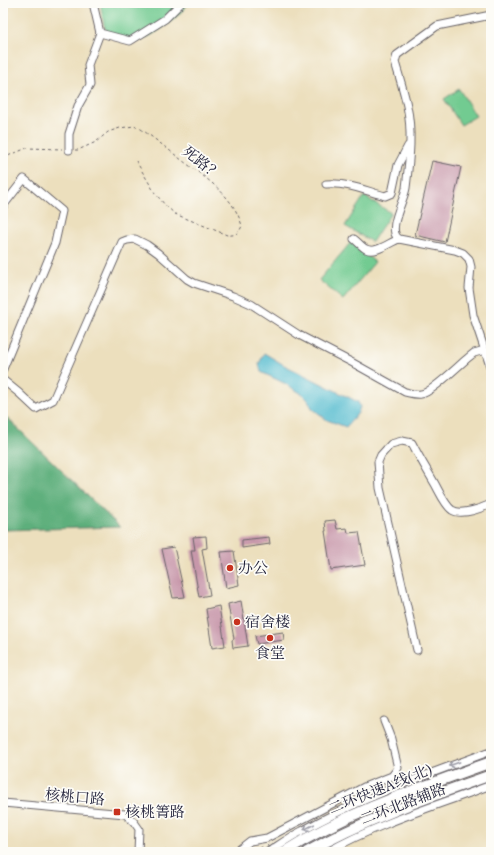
<svg xmlns="http://www.w3.org/2000/svg" width="494" height="855" font-family="'EB Garamond','Noto Serif SC',serif">
<style>
.green{fill:#72cb91;stroke:#4a7666}
.forest{fill:#5daf7b;stroke:#40685b}
.water{fill:#52bbcf;stroke:#3a6e85}
.building{fill:#c797aa}
.lines{fill:none;stroke-linecap:round;stroke-linejoin:round}
.minor-casing{stroke:#696468;stroke-width:9}
.highway-casing{stroke:#696468;stroke-width:12}
.path{stroke:#696468;stroke-width:1;stroke-dasharray:3 3;stroke-linecap:butt}
.minor{stroke:#fff;stroke-width:7}
.highway{stroke:#fff;stroke-width:10}
.path-bridge{stroke:#696468;stroke-width:1;stroke-dasharray:3 3;stroke-linecap:butt}
.oneway{stroke:#9c9ca7}
.poi-dot{fill:#c8321e;stroke:#fdfcf7;stroke-width:1.5}
.labels{text-anchor:middle;stroke-width:3.5;stroke-linejoin:round;paint-order:stroke}
.street-label{font-size:15px;fill:#22223b;stroke:#fdfcf7}
.poi-label{font-size:15px;fill:#22223b;stroke:#fdfcf7;text-anchor:start}
</style>
<rect width="100%" height="100%" fill="#fdfcf7"/>
<filter id="ink" filterUnits="userSpaceOnUse"><feTurbulence type="fractalNoise" baseFrequency=".025" numOctaves="2"/><feDisplacementMap in="SourceGraphic" scale="8" xChannelSelector="R" yChannelSelector="G"/><feConvolveMatrix kernelMatrix="1 2 1 2 8 2 1 2 1" color-interpolation-filters="sRGB"/></filter>
<filter id="wash" filterUnits="userSpaceOnUse"><feTurbulence type="fractalNoise" baseFrequency=".012" numOctaves="4" result="noise"/><feDisplacementMap in="SourceGraphic" scale="16" xChannelSelector="R" yChannelSelector="G"/><feGaussianBlur stdDeviation="0.9" result="paint"/><feColorMatrix in="noise" values="0 0 0 0 0 0 0 0 0 0 0 0 0 0 0 0 0 1.4 0 .05"/><feComposite in="paint" operator="in"/></filter>
<g filter="url(#wash)">
<rect width="100%" height="100%" fill="#ecdfbd"/>
<!-- green -->
<g class="green">
<path d="M100 3H188C181 16 151 39 136 41 130 42 124 40 118 38 113 37 108 36 106 31 103 25 102 10 100 3Z"/>
<polygon points="459,89 476,116 461,125 444,99"/>
<polygon points="364,196 391,213 372,242 345,226"/>
<polygon points="351,242 375,262 343,300 319,280"/>
</g>
<!-- forest -->
<polygon class="forest" points="3,414 120,527 3,530"/>
<!-- water -->
<polygon class="water" points="264,353 284,365 358,402 360,407 358,413 346,427 327,420 312,408 308,400 302,394 286,384 261,372 259,364"/>
<g id="blocks">
<!-- building -->
<g class="building">
<polygon points="432,161 461,167 445,242 415,235"/>
<polygon points="335,520 337,529 347,528 348,533 359,532 365,565 331,570 325,531 326,531 325,521"/>
<polygon points="206,536 207,548 202,549 210,595 199,597 191,550 195,550 193,537"/>
<polygon points="269,537 270,544 242,548 242,540"/>
<polygon points="174,547 185,597 173,598 162,549"/>
<polygon points="234,551 239,585 226,588 221,552"/>
<polygon points="241,601 248,646 233,648 232,640 234,639 228,604"/>
<polygon points="219,606 225,646 212,648 206,609"/>
<polygon points="283,632 284,640 257,644 255,636"/>
</g>
</g>
</g>
<g filter="url(#ink)">
<use href="#blocks" fill-opacity="0" stroke="#696468" stroke-width="1"/>
<g class="lines">
<!-- minor casing -->
<g class="minor-casing">
<g id="minor">
<polyline points="93,3 100,33 130,41 165,19 181,3"/>
<polyline points="69,150 69,134 78,106 90,85 88,65 100,33"/>
<path d="M326 184C346 182 366 191 385 196L392 193 398 165 408 146"/>
<polyline points="3,206 24,179 62,211 55,243 3,369"/>
<path d="M354 239C358 242 362 247 366 249 376 254 390 242 399 239L455 250 463 253 469 259 471 267 469 288 473 315 491 369"/>
<path d="M399 239C386 231 404 201 406 188 409 162 413 133 407 106 404 91 399 76 395 62L397 55 437 26 491 15"/>
<path d="M3 380 19 393 36 409 53 400 122 242 127 240 135 239 147 245 158 253 187 279 194 283 233 296 251 304 299 335 353 363 405 392C410 393 415 395 421 394 431 393 459 365 469 357L474 353 485 350"/>
<path d="M417 650 380 488 378 462 381 455 391 444 402 441 412 443C419 457 427 470 435 484 439 491 445 505 452 510 461 516 482 508 491 504"/>
<polyline points="3,803 125,814 134,822 139,829 138,852"/>
<polyline points="236,852 250,841 267,838 364,787 392,776 398,768 391,739 384,721"/>
<path d="M268 852C279 845 290 837 302 831 361 797 427 775 491 751"/>
<path d="M327 852C378 823 436 806 491 785"/>
</g>
</g>
<!-- highway casing -->
<g class="highway-casing">
<g id="highway">
<path d="M284 852C349 811 420 788 491 762"/>
<path d="M307 852C365 819 429 797 491 775"/>
</g>
</g>
<!-- path -->
<g class="path">
<path d="M75 150H78L96 142 108 132 120 128 134 126 141 129C155 139 169 150 183 161 206 178 234 196 242 226 239 233 235 236 227 235L175 214 165 205 155 193 136 161"/>
<polyline points="3,158 27,148 62,149"/>
<polyline points="159,850 175,851 186,850 192,852"/>
<polyline points="255,852 263,846"/>
</g>
<!-- minor -->
<use href="#minor" class="minor"/>
<!-- highway -->
<use href="#highway" class="highway"/>
<!-- path-bridge -->
<polyline class="path-bridge" points="267,845 272,852"/>
</g>
<!-- one-way arrows -->
<defs><path id="oneway-shaft" d="M-6 0H5M1.5-3L5.5 0L1.5 3" fill="none" stroke-width="1.6" stroke-linecap="round" stroke-linejoin="round"/></defs>
<g class="oneway">
<use href="#oneway-shaft" transform="translate(454 764) rotate(160)"/>
<use href="#oneway-shaft" transform="translate(309 827) rotate(152)"/>
</g>
</g>
<!-- markers -->
<g class="poi-dot">
<circle cx="230" cy="568" r="4"/>
<circle cx="237" cy="622" r="4"/>
<circle cx="270" cy="638" r="4"/>
<rect x="113" y="808" width="8" height="8" rx="2"/>
</g>
<g class="labels">
<!-- street labels -->
<g class="street-label">
<text transform="translate(202 163) rotate(38)" y="5">死路？</text>
<text transform="translate(380 789) rotate(-22)" y="5">二环快速A线(北)</text>
<text transform="translate(75 797) rotate(5)" y="5">核桃口路</text>
<text transform="translate(403 804) rotate(-21)" y="5">二环北路辅路</text>
</g>
<!-- poi labels -->
<g class="poi-label">
<text x="238" y="573">办公</text>
<text x="245" y="627">宿舍楼</text>
<text x="270" y="658" text-anchor="middle">食堂</text>
<text x="125" y="817">核桃箐路</text>
</g>
</g>
<!-- margin -->
<rect width="494" height="855" fill="none" stroke="#fdfcf7" stroke-width="16"/>
</svg>
